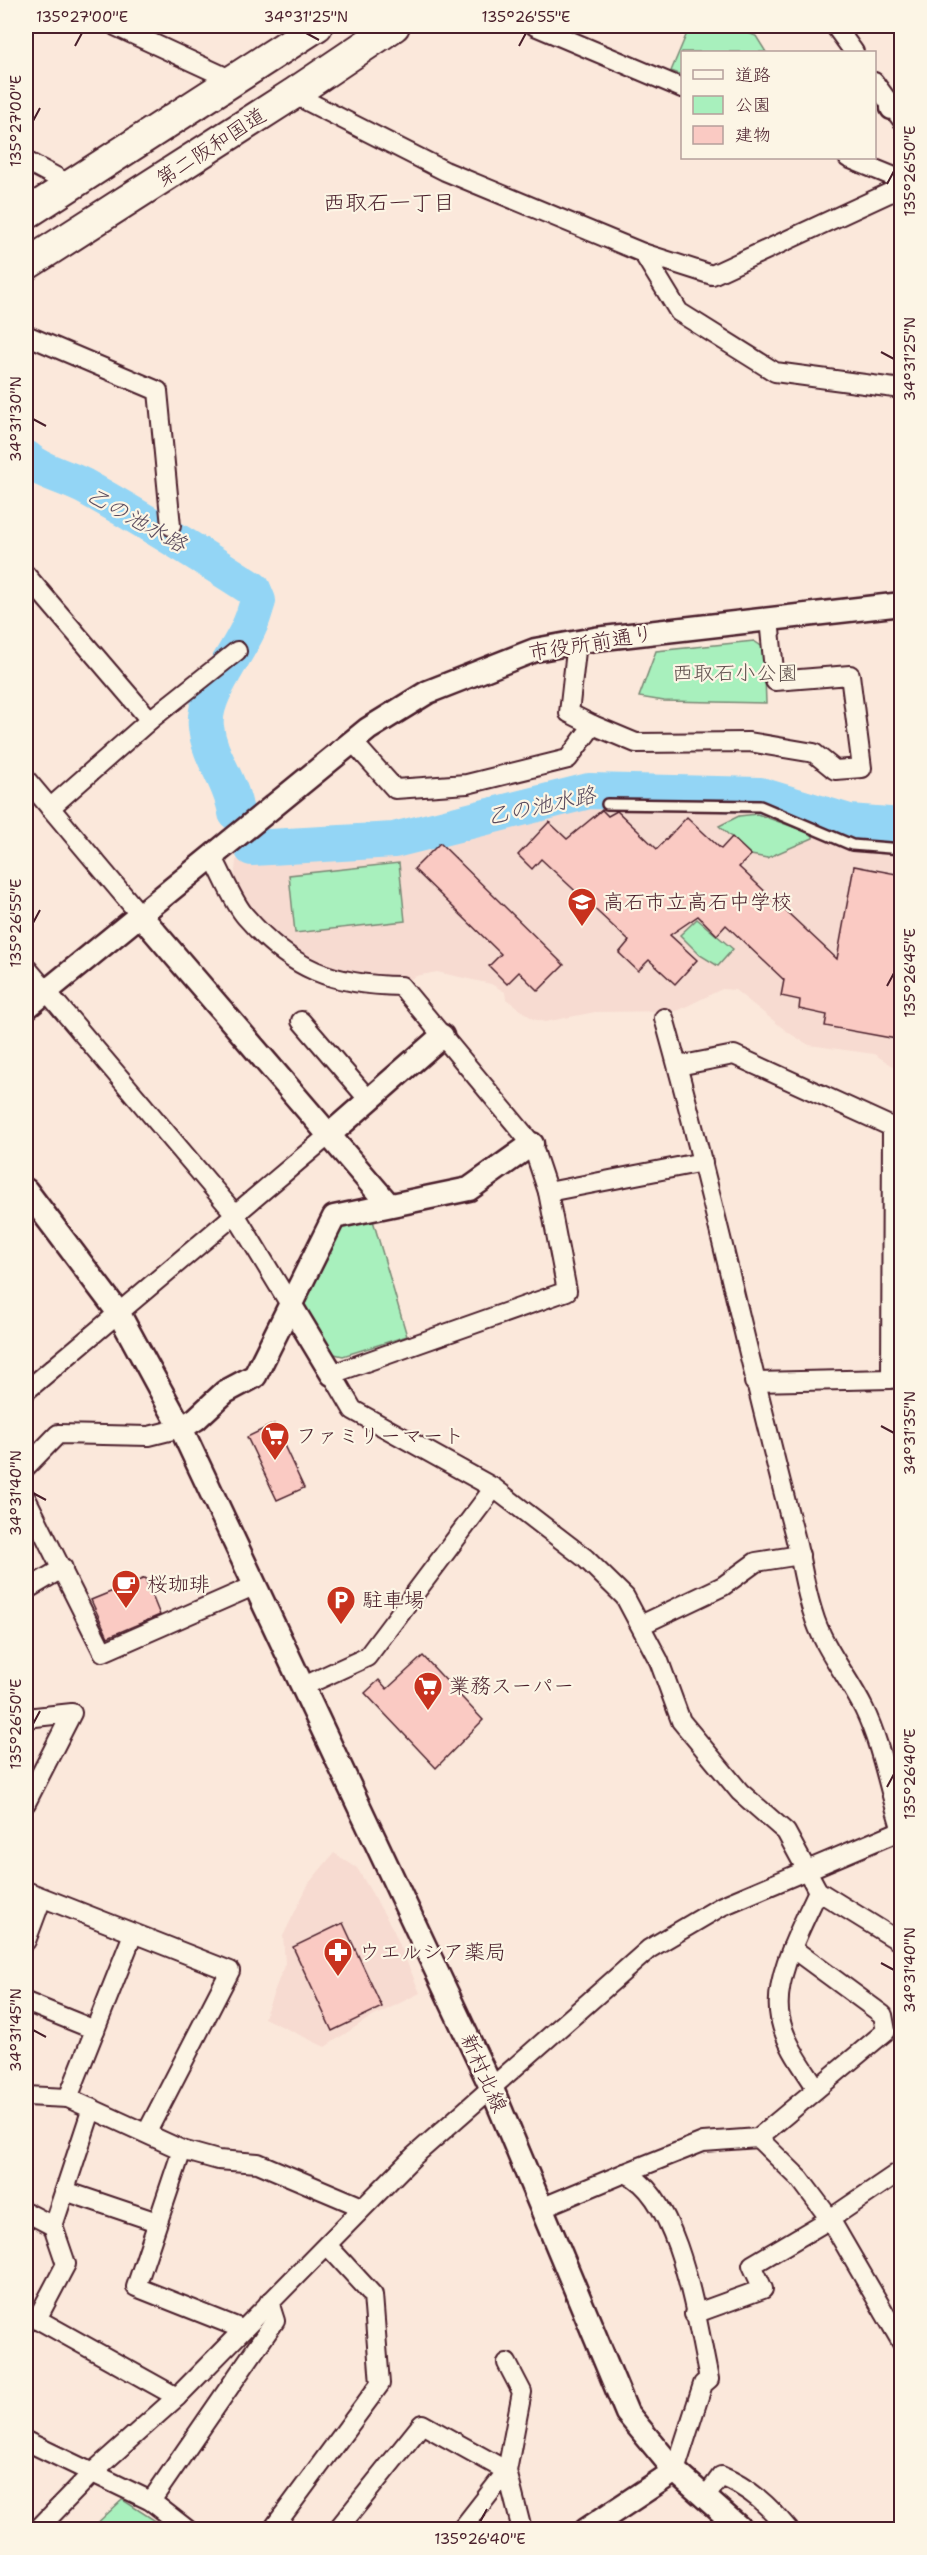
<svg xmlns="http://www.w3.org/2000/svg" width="927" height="2555" font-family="'Shantell Sans','Klee One',sans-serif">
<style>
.built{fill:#f7dbd1}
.green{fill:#a8f0bd;stroke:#798874;stroke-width:1.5}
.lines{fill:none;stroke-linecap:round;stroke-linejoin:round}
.river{stroke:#93d5f5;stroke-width:36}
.building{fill:#facac3;stroke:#4a1f2b;stroke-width:1.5}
.service-casing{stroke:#4a1f2b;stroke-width:14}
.minor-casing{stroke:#4a1f2b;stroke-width:22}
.tertiary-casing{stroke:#4a1f2b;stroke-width:27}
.trunk-casing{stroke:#4a1f2b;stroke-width:34}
.service{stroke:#fcf5e5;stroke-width:9}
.minor{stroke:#fcf5e5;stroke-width:18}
.tertiary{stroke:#fcf5e5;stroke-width:22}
.trunk{stroke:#fcf5e5;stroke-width:30}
.ticks{fill:none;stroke:#4a1f2b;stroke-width:2}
.labels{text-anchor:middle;stroke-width:4.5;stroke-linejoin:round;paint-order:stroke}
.street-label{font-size:21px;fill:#4a1f2b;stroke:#fcf5e5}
.park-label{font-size:21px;fill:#625350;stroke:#fcf5e5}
.poi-label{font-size:21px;fill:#4a1f2b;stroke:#fcf5e5;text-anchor:start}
.neighbourhood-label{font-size:22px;fill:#4a1f2b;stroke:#fcf5e5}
.water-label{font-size:22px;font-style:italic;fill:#5c4c5e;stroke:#fcf5e5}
.neatline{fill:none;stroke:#4a1f2b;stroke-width:2}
.ticks-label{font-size:15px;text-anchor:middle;fill:#4a1f2b}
</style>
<rect width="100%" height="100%" fill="#fbe8db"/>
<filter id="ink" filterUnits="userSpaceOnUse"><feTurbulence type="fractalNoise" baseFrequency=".0167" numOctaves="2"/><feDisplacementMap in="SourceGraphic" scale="12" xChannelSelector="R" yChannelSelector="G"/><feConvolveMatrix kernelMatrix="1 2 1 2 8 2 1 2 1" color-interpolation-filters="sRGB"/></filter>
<g filter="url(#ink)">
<!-- built -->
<g class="built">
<polygon points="588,794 759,796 848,824 901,830 901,1071 874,1054 809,1045 789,1033 735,990 722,989 677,1011 595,1012 545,1022 533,1019 506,999 505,992 491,984 437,972 416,976 406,982 347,979 271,938 252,916 234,883 236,860 250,851 393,841"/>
<polygon points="334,1853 357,1868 393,1929 420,1993 366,2020 325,2047 264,2018 285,1963 283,1936 309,1883"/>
</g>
<!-- green -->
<g class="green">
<polygon points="690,26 729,26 756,36 766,52 682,52 682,75 671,71"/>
<polygon points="754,641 764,648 766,703 664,701 639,697 656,651"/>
<polygon points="757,814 813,834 813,838 767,858 751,855 719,826 739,816"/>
<polygon points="399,863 405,921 295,933 289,875"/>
<polygon points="697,919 733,949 718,966 700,955 680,935"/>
<polygon points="372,1217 407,1336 343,1356 330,1353 301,1304 336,1233 350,1223"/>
<polygon points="122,2500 123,2500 168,2529 91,2529"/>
</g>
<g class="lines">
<!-- river -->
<g class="river">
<path d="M26 458C42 473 68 477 87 488 144 520 199 554 253 589L258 601C255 610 253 619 249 627 237 655 202 696 206 727 209 758 232 782 236 813"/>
<polyline points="252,848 394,840 589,791 760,795 849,822 902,826"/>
</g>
</g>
<!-- building -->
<g class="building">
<polygon points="602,810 608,816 617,811 657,849 687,817 721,849 732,837 751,855 739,867 837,959 854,866 902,875 902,1040 825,1026 827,1015 799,1009 800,1000 781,996 784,980 726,925 717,935 698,916 670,935 697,960 675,984 649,960 638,971 619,953 629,941 541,859 532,869 518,855 549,822 567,839"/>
<polygon points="440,843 564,965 538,991 519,972 507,984 489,966 501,954 414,869"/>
<polygon points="274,1424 304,1488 277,1500 247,1437"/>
<polygon points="145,1578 160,1615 108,1637 91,1600"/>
<polygon points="423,1656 483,1720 436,1768 365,1693 379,1680 387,1689"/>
<polygon points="343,1923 382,2007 332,2031 293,1947"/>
</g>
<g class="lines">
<!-- service casing -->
<g class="service-casing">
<polyline id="service" points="607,804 760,806 852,845 902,849"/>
</g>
<!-- minor casing -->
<g class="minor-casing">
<g id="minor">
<polyline points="115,26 232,80"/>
<polyline points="535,26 682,88"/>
<polyline points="835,26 854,52"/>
<polyline points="874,82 902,120"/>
<polyline points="293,94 445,171 643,253 679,312 775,372 902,389"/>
<polyline points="848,158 902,180"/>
<polyline points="26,161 71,185"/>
<polyline points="643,253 712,275 902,187"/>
<polyline points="26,335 158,391 171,526"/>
<polyline points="26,575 150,720"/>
<polyline points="577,642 569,713 593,725"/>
<polyline points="353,742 395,789 467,784 568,759 593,725 636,743 749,742 814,753 835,770 862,768 850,675 775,681 769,619"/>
<polyline points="26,779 141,916"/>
<polyline points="50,808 150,720 237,651"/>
<path d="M212 856C223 875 232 901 246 917 292 970 333 985 401 986L532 1144 548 1192 567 1291 332 1374 353 1410 494 1488 585 1558 625 1597 659 1661 681 1721 740 1792 786 1832 818 1891 902 1943"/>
<polyline points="26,967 235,1214 291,1306"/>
<path d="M664 1018C712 1187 748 1359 793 1529 801 1557 804 1586 813 1613 823 1648 848 1676 864 1709 882 1746 889 1791 902 1830"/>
<polyline points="301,1021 368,1099"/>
<polyline points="678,1066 734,1055 892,1127 891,1379 754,1382"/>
<polyline points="548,1192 703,1162"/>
<polyline points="26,1391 329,1135"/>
<polyline points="26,1467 58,1434 149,1436 181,1428"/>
<polyline points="26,1498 103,1652 256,1585"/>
<polyline points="26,1590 63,1568"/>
<polyline points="641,1625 723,1586 756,1562 800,1555"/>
<polyline points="304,1686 367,1657 494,1488"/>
<polyline points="26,1718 72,1713 26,1803"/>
<polyline points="26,1891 230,1971 147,2132"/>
<polyline points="26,1941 42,1898"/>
<polyline points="26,2002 95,2030"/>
<path d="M816 2087C802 2066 785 2043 780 2018 772 1979 802 1926 818 1891"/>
<polyline points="26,2096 68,2098 182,2150 218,2160 258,2163 362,2207"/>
<polyline points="68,2098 133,1934"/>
<polyline points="758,2138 800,2179 830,2219 902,2343"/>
<polyline points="182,2150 136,2287 242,2329"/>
<polyline points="625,2173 703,2142 758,2138 886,2031 883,2015 792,1948"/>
<polyline points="65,2191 157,2222"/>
<path d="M541 2208 625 2173C681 2196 697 2325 709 2379L703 2384 675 2471"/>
<polyline points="26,2212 53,2226 66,2264 37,2319"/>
<polyline points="53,2226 92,2108"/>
<polyline points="694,2314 763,2289 752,2265 830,2219 902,2170"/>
<polyline points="26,2315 37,2319 177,2397"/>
<polyline points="507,2363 522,2392 507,2471 522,2530"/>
<polyline points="26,2441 151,2501 188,2530"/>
<path d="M704 2499 721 2476C750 2488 769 2506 789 2530"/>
<polyline points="151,2501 275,2321 269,2302"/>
<polyline points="37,2530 94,2471 177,2397 414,2156 649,1949 722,1906 902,1830"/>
<polyline points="272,2530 380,2384 373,2295 327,2245"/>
<polyline points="337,2530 422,2424 507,2471"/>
<polyline points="461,2530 507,2471"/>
</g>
</g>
<!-- tertiary casing -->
<g class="tertiary-casing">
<g id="tertiary">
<polyline points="892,108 902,101"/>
<polyline points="141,916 389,1205"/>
<polyline points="26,1008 368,729 428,692 535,650 595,639 902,604"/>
<polyline points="329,1135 442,1036"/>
<polyline points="26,1190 118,1312 181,1428 492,2089 627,2413 675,2471 742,2530"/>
<polyline points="291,1306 332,1374"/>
<polyline points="181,1428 196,1419 225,1392 255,1376 334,1217 469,1189 532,1144"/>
<polyline points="586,2530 675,2471"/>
</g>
</g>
<!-- trunk casing -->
<g class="trunk-casing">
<g id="trunk">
<polyline points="26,214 317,26"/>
<polyline points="26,265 293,94 394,26"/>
</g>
</g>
<!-- service -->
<use href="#service" class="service"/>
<!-- minor -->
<use href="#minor" class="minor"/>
<!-- tertiary -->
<use href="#tertiary" class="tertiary"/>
<!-- trunk -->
<use href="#trunk" class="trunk"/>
</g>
</g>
<!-- ticks -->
<path class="ticks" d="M306 33 319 40M75 46 82 33M519 46 526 33M33 121 40 108M887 184 894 171M881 352 894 359M33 419 46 426M33 923 40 910M887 986 894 973M881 1426 894 1433M33 1493 46 1500M33 1724 40 1711M887 1787 894 1774M881 1963 894 1970M33 2030 46 2037M480 2522 487 2509"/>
<!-- icons -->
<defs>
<g id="school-pin" transform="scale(1.5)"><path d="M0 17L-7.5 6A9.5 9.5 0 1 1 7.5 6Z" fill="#c8321e" stroke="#fcf5e5"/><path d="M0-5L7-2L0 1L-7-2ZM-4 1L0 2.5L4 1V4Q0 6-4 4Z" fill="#fff"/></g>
<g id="supermarket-pin" transform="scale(1.5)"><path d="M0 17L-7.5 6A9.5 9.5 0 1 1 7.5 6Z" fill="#c8321e" stroke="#fcf5e5"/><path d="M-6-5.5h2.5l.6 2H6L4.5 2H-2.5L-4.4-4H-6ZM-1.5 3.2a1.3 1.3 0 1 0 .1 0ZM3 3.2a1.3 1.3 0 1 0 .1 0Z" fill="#fff"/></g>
<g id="cafe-pin" transform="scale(1.5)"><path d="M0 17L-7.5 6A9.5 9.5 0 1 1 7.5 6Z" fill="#c8321e" stroke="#fcf5e5"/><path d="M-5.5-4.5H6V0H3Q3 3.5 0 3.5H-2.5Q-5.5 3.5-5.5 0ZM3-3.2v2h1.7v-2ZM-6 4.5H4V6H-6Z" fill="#fff"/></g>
<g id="parking-pin" transform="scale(1.5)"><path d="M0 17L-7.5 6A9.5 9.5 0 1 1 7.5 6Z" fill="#c8321e" stroke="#fcf5e5"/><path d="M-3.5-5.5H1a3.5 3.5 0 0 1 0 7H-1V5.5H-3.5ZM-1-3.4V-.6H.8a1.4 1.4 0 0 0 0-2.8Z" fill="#fff"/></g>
<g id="pharmacy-pin" transform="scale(1.5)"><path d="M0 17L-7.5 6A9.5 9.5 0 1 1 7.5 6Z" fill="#c8321e" stroke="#fcf5e5"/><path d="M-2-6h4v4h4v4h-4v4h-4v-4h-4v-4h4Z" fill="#fff"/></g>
</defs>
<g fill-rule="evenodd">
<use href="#school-pin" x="582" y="902"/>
<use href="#supermarket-pin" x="275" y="1436"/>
<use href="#cafe-pin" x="126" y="1584"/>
<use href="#parking-pin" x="341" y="1600"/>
<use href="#supermarket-pin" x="428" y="1686"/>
<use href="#pharmacy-pin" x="338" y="1952"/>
</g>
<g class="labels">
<!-- street labels -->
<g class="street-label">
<text transform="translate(211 147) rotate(-33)" y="7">第二阪和国道</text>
<text transform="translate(591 643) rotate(-9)" y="7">市役所前通り</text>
<text transform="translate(484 2073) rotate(66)" y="7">新村北線</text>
</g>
<!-- park labels -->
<g class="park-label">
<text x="735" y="680">西取石小公園</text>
</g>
<!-- poi labels -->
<g class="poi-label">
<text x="603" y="909">高石市立高石中学校</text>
<text x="296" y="1443">ファミリーマート</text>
<text x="147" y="1591">桜珈琲</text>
<text x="362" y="1607">駐車場</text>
<text x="449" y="1693">業務スーパー</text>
<text x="359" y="1959">ウエルシア薬局</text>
</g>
<!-- neighbourhood labels -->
<g class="neighbourhood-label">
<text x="389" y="210">西取石一丁目</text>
</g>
<!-- water labels -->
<g class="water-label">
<text transform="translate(137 519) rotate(29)" y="8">乙の池水路</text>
<text transform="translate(541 805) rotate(-12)" y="8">乙の池水路</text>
</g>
</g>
<!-- margin -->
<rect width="927" height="2555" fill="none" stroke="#fcf5e5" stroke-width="66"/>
<!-- legend -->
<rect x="681" y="51" width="195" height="108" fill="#fcf5e5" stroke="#b59f9b" stroke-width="1.5"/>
<rect x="693" y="70" width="30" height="9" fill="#fcf5e5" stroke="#b59f9b" stroke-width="1.5"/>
<text x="735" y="81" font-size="18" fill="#4a1f2b">道路</text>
<rect x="693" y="96" width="30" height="18" fill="#a8f0bd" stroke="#b59f9b" stroke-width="1.5"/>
<text x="735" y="111" font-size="18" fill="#4a1f2b">公園</text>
<rect x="693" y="126" width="30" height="18" fill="#facac3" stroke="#b59f9b" stroke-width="1.5"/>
<text x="735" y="141" font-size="18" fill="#4a1f2b">建物</text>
<rect x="33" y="33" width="861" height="2489" class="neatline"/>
<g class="ticks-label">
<text x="82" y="22">135°27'00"E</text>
<text x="306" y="22">34°31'25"N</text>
<text x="526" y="22">135°26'55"E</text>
<text transform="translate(16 121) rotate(-90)" y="5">135°27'00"E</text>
<text transform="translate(910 171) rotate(-90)" y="5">135°26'50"E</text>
<text transform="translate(910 359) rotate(-90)" y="5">34°31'25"N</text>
<text transform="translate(16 419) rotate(-90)" y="5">34°31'30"N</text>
<text transform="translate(16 923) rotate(-90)" y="5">135°26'55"E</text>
<text transform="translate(910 973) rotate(-90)" y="5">135°26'45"E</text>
<text transform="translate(910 1433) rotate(-90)" y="5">34°31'35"N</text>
<text transform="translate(16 1493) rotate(-90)" y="5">34°31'40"N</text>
<text transform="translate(16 1724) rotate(-90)" y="5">135°26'50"E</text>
<text transform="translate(910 1774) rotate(-90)" y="5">135°26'40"E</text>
<text transform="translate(910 1970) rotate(-90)" y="5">34°31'40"N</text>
<text transform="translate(16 2030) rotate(-90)" y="5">34°31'45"N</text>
<text x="480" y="2544">135°26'40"E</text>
</g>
</svg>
